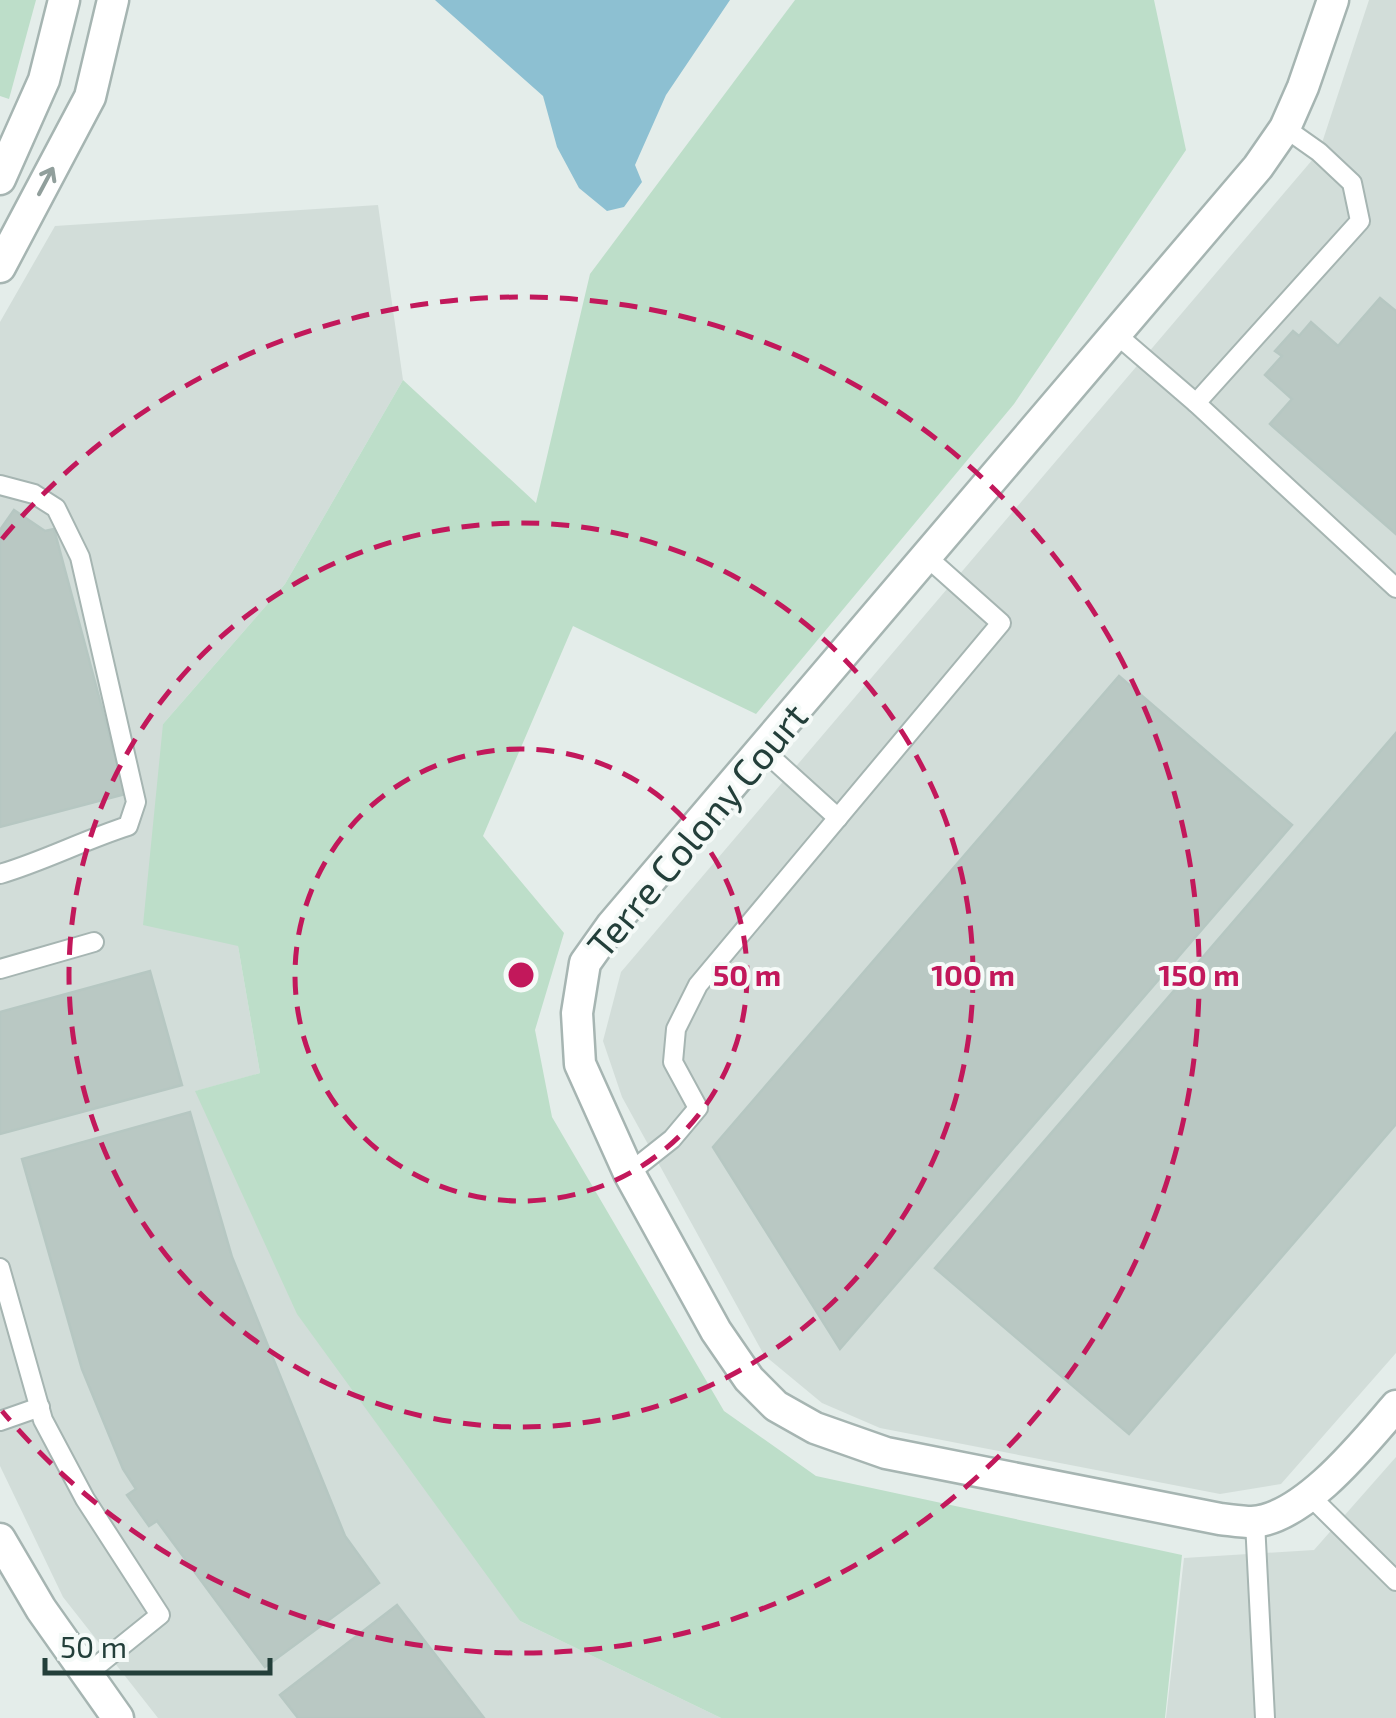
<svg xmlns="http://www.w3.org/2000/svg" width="1396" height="1718" font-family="'Exo 2',sans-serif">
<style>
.built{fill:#d2ddd9}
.green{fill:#bddec9}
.water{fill:#8dc0d2}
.building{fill:#b9c8c3;stroke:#b6c7c2;stroke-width:2.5}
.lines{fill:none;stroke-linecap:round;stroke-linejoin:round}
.service-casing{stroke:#a6b5b2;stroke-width:22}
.minor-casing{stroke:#a6b5b2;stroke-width:35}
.tertiary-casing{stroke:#a6b5b2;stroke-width:35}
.service{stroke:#fff;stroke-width:18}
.minor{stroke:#fff;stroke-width:30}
.tertiary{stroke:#fff;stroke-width:30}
.oneway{stroke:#919f9c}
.ring{fill:none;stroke:#c2185b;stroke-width:5;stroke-dasharray:18 12}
.labels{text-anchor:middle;stroke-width:8;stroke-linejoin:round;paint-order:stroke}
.street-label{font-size:38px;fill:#233f3a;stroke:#f5faf8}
.centre{fill:#c2185b;stroke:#f5faf8;stroke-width:5}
.ring-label{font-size:30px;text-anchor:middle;font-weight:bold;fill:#c2185b;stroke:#f5faf8;stroke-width:8;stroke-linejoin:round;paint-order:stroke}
</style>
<rect width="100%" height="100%" fill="#e4edea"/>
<!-- built -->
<g class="built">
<polygon points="1369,0 1396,0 1396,1353 1281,1484 1220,1494 880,1428 822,1403 764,1355 622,1097 603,1041 621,972 1319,152"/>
<polygon points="378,205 403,380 285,584 163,724 238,946 260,1073 196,1091 520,1621 721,1718 158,1718 63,1597 0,1466 0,322 55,226"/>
<polygon points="1396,1457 1396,1718 1166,1718 1184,1558 1314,1550"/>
</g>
<!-- green -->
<g class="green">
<polygon points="0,0 36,0 9,99 0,96"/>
<polygon points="795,0 1154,0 1186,150 1014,404 756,714 573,626 483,836 564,933 535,1030 552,1117 724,1411 816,1476 1182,1555 1165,1718 721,1718 520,1621 297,1314 195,1091 260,1073 238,946 143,925 163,724 285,584 403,380 536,503 590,274"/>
</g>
<!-- water -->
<polygon class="water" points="435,0 730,0 666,95 635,165 642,182 624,207 607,211 579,188 557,147 543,96"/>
<!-- building -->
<g class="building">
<polygon points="1380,298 1396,311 1396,534 1270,424 1292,399 1265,375 1282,356 1275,351 1293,331 1299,336 1311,322 1338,346"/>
<polygon points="14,510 45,531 54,529 125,794 0,827 0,530"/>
<polygon points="1119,676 1292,825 840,1349 713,1147"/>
<polygon points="1396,733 1396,1124 1129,1434 935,1268"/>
<polygon points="150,971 182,1085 0,1134 0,1012"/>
<polygon points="190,1112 232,1257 345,1536 379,1583 265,1667 157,1521 149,1526 127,1495 136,1489 123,1469 82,1369 22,1159"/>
<polygon points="397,1605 484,1718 298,1718 280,1695"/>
</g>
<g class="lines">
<!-- service casing -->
<g class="service-casing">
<g id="service">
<polyline points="1117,335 1196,403 1360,221 1352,183 1319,152 1285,128"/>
<polyline points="1196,403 1396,588"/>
<path d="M0 485 34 494 56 508 80 557 136 802 128 826C84 840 44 861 0 874"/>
<polyline points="763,750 838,818"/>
<polyline points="0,969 94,942"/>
<polyline points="629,1173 672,1139 698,1108 673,1062 676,1029 698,985 1001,623 928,558"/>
<polyline points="0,1268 43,1420 85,1499 160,1615 88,1673"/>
<polyline points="0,1421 40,1407"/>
<polyline points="1308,1494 1396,1581"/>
<polyline points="1255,1522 1265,1718"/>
</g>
</g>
<!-- minor casing -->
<g class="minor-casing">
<path id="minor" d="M1333 0 1303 87 1285 128 1258 167 612 925 585 963 577 1013 580 1064 629 1173 716 1331 749 1379 776 1406 815 1428 886 1453 1220 1519C1230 1520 1242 1522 1252 1522 1304 1519 1364 1443 1396 1406"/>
</g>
<!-- tertiary casing -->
<g class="tertiary-casing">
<g id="tertiary">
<polyline points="0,179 44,80 64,0"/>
<polyline points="0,267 90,97 113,0"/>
<polyline points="0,1539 41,1609 118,1718"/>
</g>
</g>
<!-- service -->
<use href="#service" class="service"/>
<!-- minor -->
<use href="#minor" class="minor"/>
<!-- tertiary -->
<use href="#tertiary" class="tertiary"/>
</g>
<!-- one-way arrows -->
<defs><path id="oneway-shaft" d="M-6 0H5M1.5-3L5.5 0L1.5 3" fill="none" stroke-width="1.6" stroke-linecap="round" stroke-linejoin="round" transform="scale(2.5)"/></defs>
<use class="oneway" href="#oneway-shaft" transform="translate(46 181) rotate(-62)"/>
<!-- distance rings -->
<g class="ring">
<circle cx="521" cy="975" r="226"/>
<circle cx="521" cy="975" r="452"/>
<path d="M2 539A678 678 0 1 1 2 1411"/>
</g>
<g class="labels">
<!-- street labels -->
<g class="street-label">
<text transform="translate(698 831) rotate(-50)" y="13">Terre Colony Court</text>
</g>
</g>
<circle cx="521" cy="975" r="15" class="centre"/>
<g class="ring-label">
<text x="747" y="986">50 m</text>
<text x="973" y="986">100 m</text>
<text x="1199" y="986">150 m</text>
</g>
<!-- scale -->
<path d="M45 1658v15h225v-15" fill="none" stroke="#233f3a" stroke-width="5"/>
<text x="60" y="1658" font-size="30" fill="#233f3a" stroke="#f5faf8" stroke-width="8" paint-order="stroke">50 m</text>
</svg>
